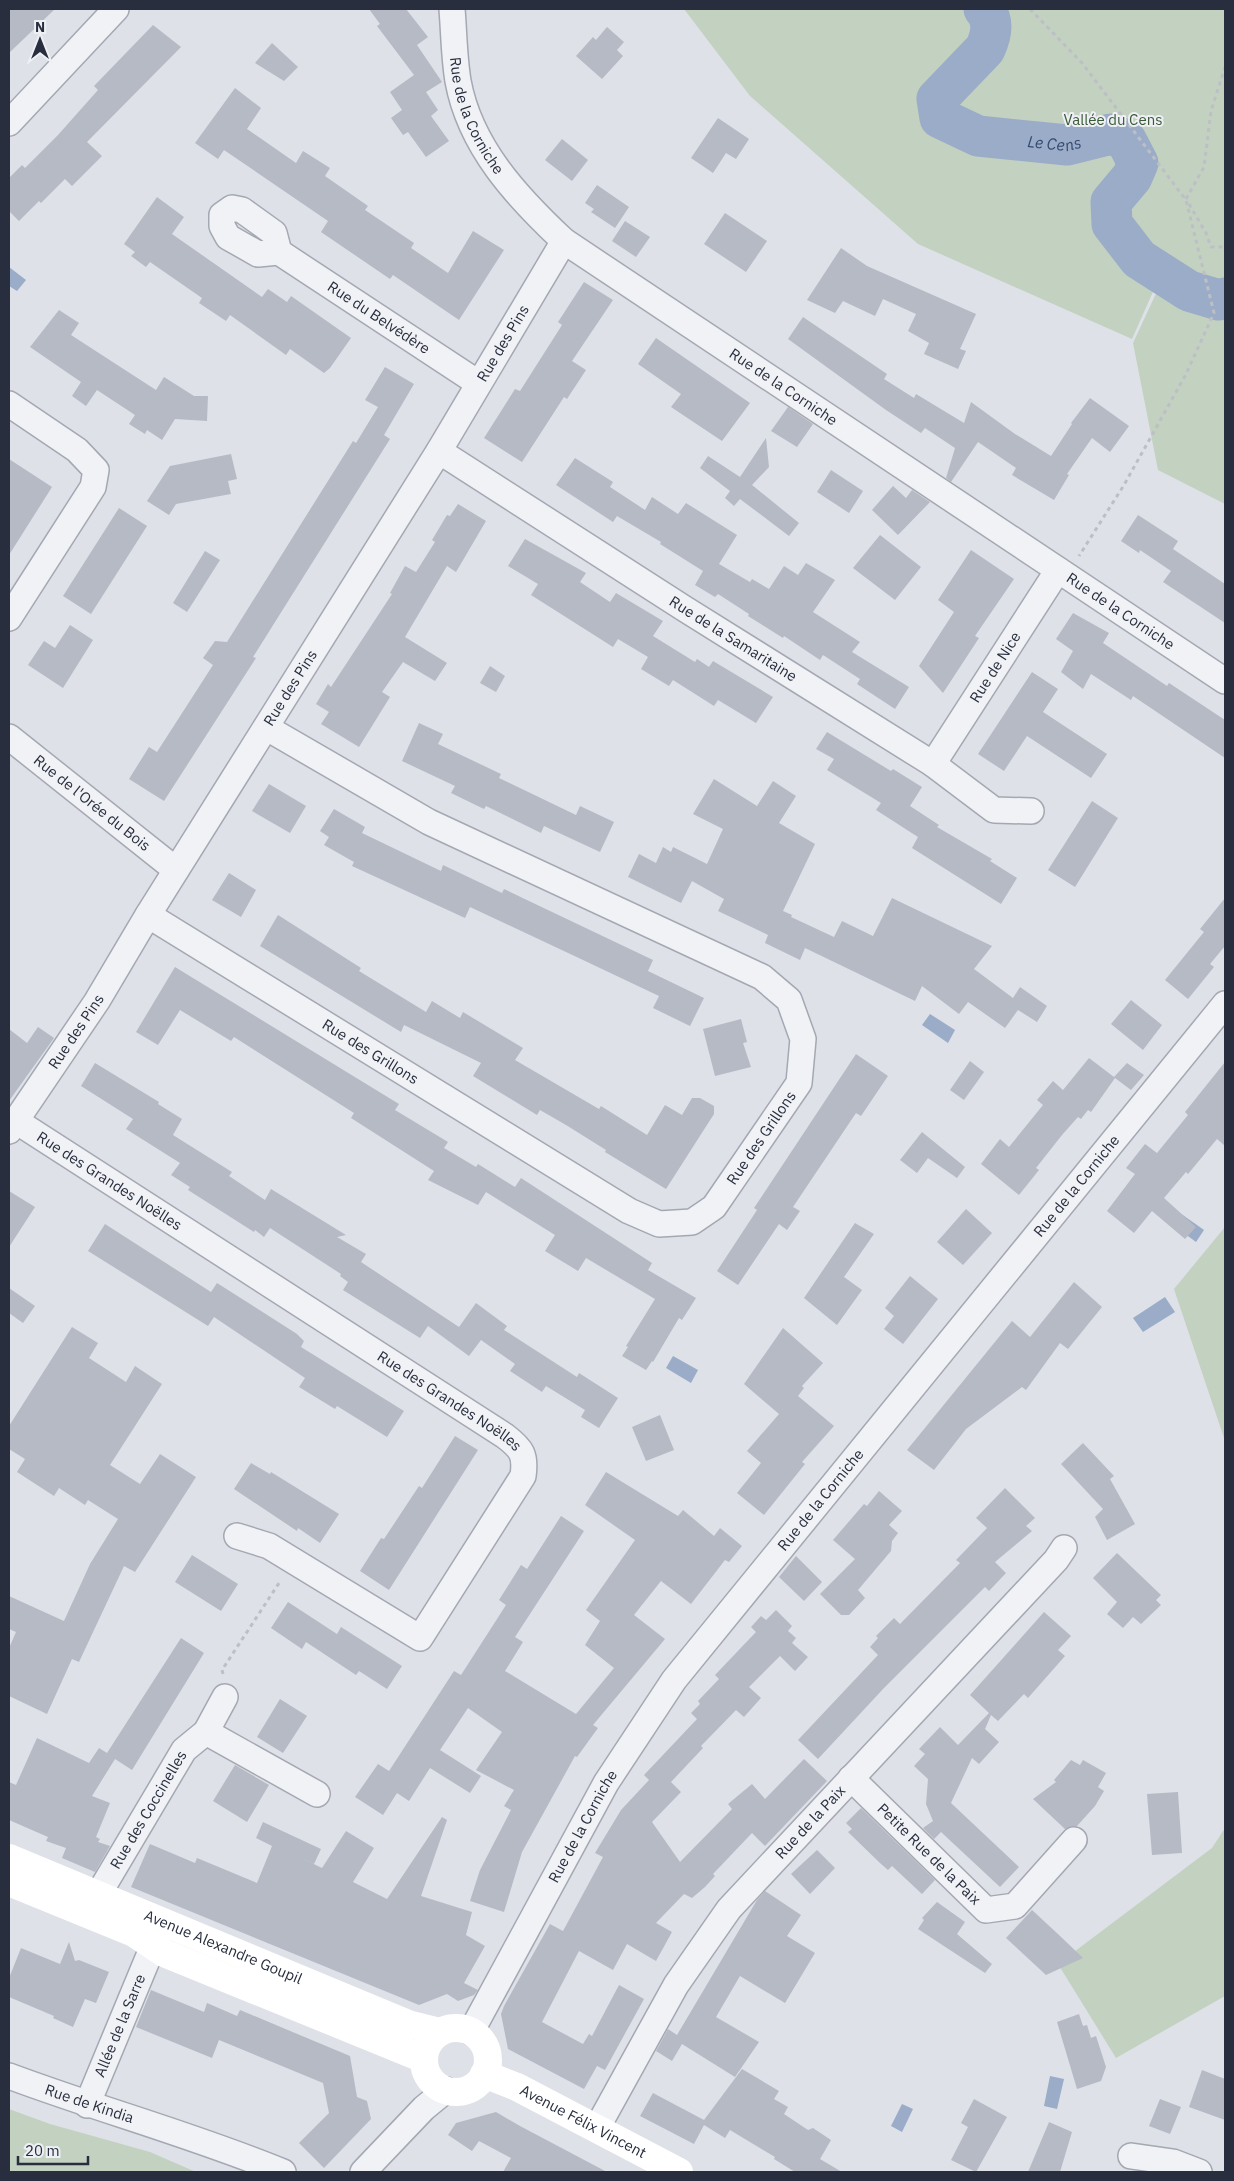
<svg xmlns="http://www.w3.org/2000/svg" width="1234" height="2181" font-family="'IBM Plex Sans',sans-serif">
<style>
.green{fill:#c3d1c0}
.water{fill:#9aacc7}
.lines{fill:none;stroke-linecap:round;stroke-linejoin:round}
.river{stroke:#9aacc7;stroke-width:41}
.building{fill:#b6bac4}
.street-casing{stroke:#a4a8b2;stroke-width:28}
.path{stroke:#bdbfc6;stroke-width:3;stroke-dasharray:4 4;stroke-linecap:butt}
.street{stroke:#f1f2f6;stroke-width:25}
.secondary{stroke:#fff;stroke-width:28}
.labels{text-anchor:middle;stroke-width:4;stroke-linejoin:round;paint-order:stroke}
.street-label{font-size:15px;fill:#282e3e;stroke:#eef0f5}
.park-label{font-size:15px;fill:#395a35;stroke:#eef0f5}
.water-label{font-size:16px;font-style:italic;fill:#334a71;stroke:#eef0f5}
</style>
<rect width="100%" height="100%" fill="#dee1e8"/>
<!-- green -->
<g class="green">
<polygon points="684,9 1225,9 1225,504 1158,470 1133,343 1159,287 1156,285 1132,339 918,244 750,96"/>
<polygon points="1225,1227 1225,1441 1174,1289"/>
<polygon points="1225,1828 1225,1996 1116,2058 1058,1964 1212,1848"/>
<polygon points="9,2109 50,2124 150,2152 196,2172 9,2172"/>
</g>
<!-- water -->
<g class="water">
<polygon points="9,267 26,280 17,291 9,286"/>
<polygon points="930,1014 955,1030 948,1043 922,1025"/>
<polygon points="1177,1211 1204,1230 1196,1242 1169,1222"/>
<polygon points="1165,1297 1175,1312 1143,1332 1133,1318"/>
<polygon points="673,1356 698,1370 691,1383 666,1368"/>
<polygon points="1050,2076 1064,2079 1057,2109 1044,2106"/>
<polygon points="902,2104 913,2109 902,2132 891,2126"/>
</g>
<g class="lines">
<!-- river -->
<path class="river" id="s1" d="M984 9C995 21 991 36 985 49L937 99 940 118 978 136 1067 145 1111 134 1126 140 1138 163 1132 177 1111 202 1112 224 1139 259 1189 291 1219 300 1225 298"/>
</g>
<!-- building -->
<g class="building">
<polygon points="9,9 55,9 9,53"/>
<polygon points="369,9 406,9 428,37 417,45 442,82 426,92 438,110 431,116 449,141 426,157 408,132 403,135 391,118 402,110 390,92 414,75 377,26 380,24"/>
<polygon points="153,25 181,47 87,142 102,156 72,186 65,179 41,203 39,201 19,221 9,211 9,178 22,165 25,168 58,135 98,90 94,86"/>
<polygon points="607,27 624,42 617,50 623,56 602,79 576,56 593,37 596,40"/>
<polygon points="272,43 298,67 284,81 255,63"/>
<polygon points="235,88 261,108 247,129 296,163 303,151 330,168 325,176 368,206 365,210 414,243 411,248 448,273 473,231 504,250 459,320 393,275 390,279 321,232 328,221 224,150 218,159 195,143"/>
<polygon points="718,118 749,139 736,159 726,153 713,173 691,158"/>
<polygon points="562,139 588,160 572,181 545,160"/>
<polygon points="597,185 629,207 615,228 591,212 594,209 585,203"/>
<polygon points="157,197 184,217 172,234 262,297 268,289 287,302 291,296 351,338 330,368 324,373 290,349 286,355 230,315 226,321 199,303 202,298 150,262 146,267 131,256 135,252 124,244"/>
<polygon points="725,213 767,241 746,272 704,244"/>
<polygon points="625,221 650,237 636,257 612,241"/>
<polygon points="841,248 867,266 976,314 960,349 966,351 958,369 924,354 929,343 908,331 916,314 883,299 875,316 843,301 835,313 807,300"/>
<polygon points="584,282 613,300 572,361 586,370 567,399 564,397 522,462 484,438 515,389 520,391 562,325 558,322"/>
<polygon points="59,310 79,323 71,335 156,390 164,377 194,396 208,396 207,421 175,419 162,440 147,430 145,434 129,424 135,415 97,390 86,406 72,396 81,382 30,347"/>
<polygon points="803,317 887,374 884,379 914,398 916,394 964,423 971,402 1015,434 1051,456 1072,424 1071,423 1090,398 1129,426 1110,452 1092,438 1067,474 1069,475 1054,500 1012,475 1016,468 978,442 951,482 946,478 955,448 925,428 921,433 886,410 788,339"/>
<polygon points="656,338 750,403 722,441 671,407 681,394 638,364"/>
<polygon points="385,367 414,384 384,435 390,439 253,657 256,658 164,801 129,779 149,747 157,752 213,665 203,658 215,641 227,642 353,441 356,443 378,407 365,400"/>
<polygon points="788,407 813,424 797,447 771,431"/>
<polygon points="766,438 769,467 752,485 799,523 789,536 740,499 734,506 725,498 730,491 700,468 708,456 740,477"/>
<polygon points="231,454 237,479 228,481 231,494 176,504 169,515 147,501 170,466"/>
<polygon points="575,458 613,482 610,487 645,510 652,497 678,514 686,503 737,535 719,564 750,582 752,579 769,589 784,566 798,575 806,563 835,580 813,612 860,642 852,652 909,687 895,709 857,684 860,679 823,655 820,660 784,636 783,638 748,616 749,614 718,594 715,597 695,585 703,571 660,544 661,542 617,516 613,522 556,485"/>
<polygon points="9,459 52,487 9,555"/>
<polygon points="831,470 863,491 849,513 817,492"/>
<polygon points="893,486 906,498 912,490 930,502 898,535 872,510"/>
<polygon points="458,504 486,521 456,572 447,566 405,637 447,663 435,681 403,662 382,692 390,697 359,747 321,724 329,712 316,704 328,684 331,687 392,594 390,593 405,566 416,572 435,542 432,540 447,515 450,516"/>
<polygon points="119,508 147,526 91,614 63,596"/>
<polygon points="1138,515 1178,541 1173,549 1225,584 1225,623 1163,582 1171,571 1140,550 1139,553 1121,541"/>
<polygon points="880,535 921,567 895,600 853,568"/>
<polygon points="525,539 586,573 580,582 610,602 616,593 663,621 653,636 695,662 697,659 709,667 713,661 773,697 756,723 718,700 714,706 673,680 669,686 641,669 648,657 618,639 613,647 531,595 538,584 508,566"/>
<polygon points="971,550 1014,579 975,636 979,638 943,693 919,666 954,612 938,600"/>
<polygon points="205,551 220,560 187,612 173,603"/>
<polygon points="1073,613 1109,633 1103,643 1167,686 1169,683 1225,720 1225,758 1133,696 1131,700 1091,674 1083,689 1061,672 1073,651 1056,639"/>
<polygon points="70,625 93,640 63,688 28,665 44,641 55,648"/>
<polygon points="490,666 505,676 496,692 480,683"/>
<polygon points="1032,672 1058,689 1043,712 1107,754 1091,778 1027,736 1004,771 978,754"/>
<polygon points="419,723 443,734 438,744 501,774 499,778 576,815 580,806 614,822 600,852 544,826 541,833 486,806 484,809 451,793 455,786 402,761"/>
<polygon points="827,732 891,771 893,769 922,787 910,806 939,825 937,827 992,859 990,861 1017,878 1001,904 912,848 918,837 876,810 881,803 827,770 834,759 816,749"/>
<polygon points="714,779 757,806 773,781 796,796 779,823 815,844 783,911 792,915 791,917 834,937 842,921 873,936 892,898 992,946 974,969 1013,998 1020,987 1047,1006 1037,1022 1018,1010 1005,1028 968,1002 959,1014 922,986 915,1001 805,948 800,960 765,943 768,935 718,911 724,899 692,881 681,903 628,877 639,854 656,863 663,847 671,852 673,847 707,864 723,829 693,814"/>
<polygon points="269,784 306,806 290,833 252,811"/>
<polygon points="1092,801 1118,818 1075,887 1048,870"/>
<polygon points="334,809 365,827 362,833 441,871 443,865 502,893 504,889 653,960 648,971 704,998 690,1026 653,1008 659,996 583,960 470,907 465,918 352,866 354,862 324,845 329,837 320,831"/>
<polygon points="229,873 256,890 241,917 212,900"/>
<polygon points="1225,898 1225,946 1210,964 1214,967 1188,999 1165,980 1204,932 1200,929"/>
<polygon points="278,915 361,968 359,971 426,1012 432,1001 460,1018 463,1012 523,1048 515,1060 599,1109 601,1106 647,1135 665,1105 682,1115 692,1098 700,1098 714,1106 714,1114 666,1189 605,1152 606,1150 566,1125 540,1110 537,1115 473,1076 481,1063 404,1025 401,1032 260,946"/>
<polygon points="175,967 399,1104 395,1110 448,1142 444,1148 476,1167 478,1164 515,1187 521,1178 652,1263 648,1270 696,1298 682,1320 679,1318 653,1362 652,1361 646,1370 622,1356 628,1347 626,1346 655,1299 586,1258 578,1271 545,1251 555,1235 486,1192 478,1205 428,1180 434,1171 351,1118 354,1113 234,1037 231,1041 180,1010 158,1045 136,1032"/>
<polygon points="1131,1000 1162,1025 1143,1050 1111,1024"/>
<polygon points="741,1019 747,1042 743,1043 751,1067 715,1076 703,1029"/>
<polygon points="38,1027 54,1038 9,1101 9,1029 27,1043"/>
<polygon points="856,1054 888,1076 861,1116 856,1113 793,1207 800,1211 787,1230 779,1224 738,1285 717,1271 757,1210 754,1208"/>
<polygon points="1089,1058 1114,1077 1127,1063 1144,1075 1131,1090 1115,1078 1091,1112 1088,1110 1081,1119 1078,1117 1062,1135 1036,1168 1039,1170 1019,1195 981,1164 1000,1139 1009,1147 1043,1105 1037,1100 1053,1081 1063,1090"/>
<polygon points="970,1061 984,1072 964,1100 950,1090"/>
<polygon points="1225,1062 1225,1146 1217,1139 1188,1174 1186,1172 1164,1198 1196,1227 1185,1239 1152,1211 1134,1233 1107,1211 1135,1174 1126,1168 1145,1144 1157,1153 1188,1115 1185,1112"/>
<polygon points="95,1063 159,1102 158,1104 182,1119 173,1135 232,1172 229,1176 265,1200 271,1189 346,1235 337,1237 366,1254 361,1262 459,1327 476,1303 507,1326 504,1330 577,1377 579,1373 618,1398 599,1428 581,1417 585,1410 546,1386 542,1392 510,1371 515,1364 481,1340 469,1356 428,1326 420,1338 343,1290 348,1282 340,1276 341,1274 270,1228 264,1237 255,1230 254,1232 188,1190 190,1187 171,1175 180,1163 126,1129 133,1119 81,1086"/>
<polygon points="922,1132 965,1167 957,1178 928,1158 917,1173 900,1160"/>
<polygon points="9,1191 35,1207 9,1247"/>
<polygon points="966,1209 992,1233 963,1265 937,1242"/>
<polygon points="855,1223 874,1234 844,1277 862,1290 837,1325 804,1298"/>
<polygon points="105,1224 211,1292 217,1283 297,1334 304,1341 301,1347 404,1411 387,1437 337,1406 335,1409 299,1387 305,1378 214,1317 208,1326 88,1251"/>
<polygon points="910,1276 938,1299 903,1344 884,1329 894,1316 885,1308"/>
<polygon points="1074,1282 1102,1307 1068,1349 1060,1343 1026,1390 1022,1387 966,1429 934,1470 907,1450 1012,1321 1030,1337"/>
<polygon points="9,1288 35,1306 23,1323 9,1313"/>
<polygon points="72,1327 98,1343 89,1358 126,1382 135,1366 162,1384 110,1465 140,1484 160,1454 196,1477 135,1572 124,1566 79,1662 72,1659 47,1714 9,1696 9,1648 16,1632 9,1629 9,1596 64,1621 90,1564 118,1519 88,1500 85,1505 59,1488 54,1496 17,1472 25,1459 9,1449 9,1426"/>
<polygon points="783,1328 823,1363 802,1386 804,1388 798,1396 834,1426 802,1462 805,1464 764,1515 737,1493 761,1463 747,1451 779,1414 744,1384"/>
<polygon points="660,1415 674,1450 646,1461 632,1427"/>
<polygon points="455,1436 478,1450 389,1590 360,1571 381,1538 384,1539 419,1486 422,1488"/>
<polygon points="1083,1443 1114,1476 1110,1479 1135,1524 1107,1540 1095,1517 1103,1509 1061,1464"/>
<polygon points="251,1463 270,1474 271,1472 339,1514 320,1543 298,1528 297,1531 234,1489"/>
<polygon points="606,1472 678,1516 683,1510 714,1536 720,1528 742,1546 729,1562 725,1560 691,1604 661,1581 634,1615 665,1639 593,1725 598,1728 577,1757 575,1756 522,1852 504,1912 470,1901 480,1870 511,1810 504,1806 514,1790 476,1770 502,1732 468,1708 440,1750 481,1776 470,1793 430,1768 409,1801 397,1793 383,1815 355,1797 378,1764 389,1771 454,1671 461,1675 506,1605 499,1600 521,1565 527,1569 561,1516 584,1531 515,1637 523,1642 505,1671 576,1714 614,1668 585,1645 600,1621 586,1610 635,1540 585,1505"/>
<polygon points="1005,1488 1035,1518 1026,1526 1032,1531 995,1562 1006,1573 989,1591 985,1587 884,1688 818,1759 798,1740 878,1655 870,1647 878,1638 876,1636 894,1618 900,1624 960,1563 956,1560 987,1528 976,1518"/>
<polygon points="879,1491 902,1511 889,1525 898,1533 892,1541 891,1551 858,1590 865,1598 849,1615 841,1615 820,1594 855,1559 833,1540 864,1504 867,1506"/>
<polygon points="1117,1553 1161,1595 1156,1600 1161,1605 1141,1624 1133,1617 1123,1628 1107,1614 1117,1602 1093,1578"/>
<polygon points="192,1555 238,1584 221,1611 175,1582"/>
<polygon points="796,1556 822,1582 804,1601 779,1577"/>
<polygon points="288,1602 337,1634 341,1627 402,1666 387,1689 359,1671 356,1675 306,1642 302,1649 271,1628"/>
<polygon points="776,1610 792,1626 788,1631 796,1638 792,1643 808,1657 795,1671 780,1656 749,1687 761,1698 744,1717 736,1710 701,1746 703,1748 671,1782 681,1792 652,1822 680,1862 732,1809 728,1804 752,1784 765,1799 804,1759 827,1781 765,1846 752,1833 713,1874 715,1876 705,1887 692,1898 684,1894 656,1923 672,1932 656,1961 627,1944 613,1970 579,1951 542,2022 583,2044 589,2034 592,2036 619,1985 644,1999 605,2070 597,2066 584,2089 508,2049 501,2014 504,2006 550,1924 563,1931 603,1857 595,1853 621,1810 649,1780 644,1775 697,1719 691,1713 700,1704 698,1701 719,1679 715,1675 756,1632 751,1627 761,1616 766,1620"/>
<polygon points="1044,1612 1071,1636 1058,1650 1065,1656 1028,1698 1024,1694 998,1721 991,1715 985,1729 999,1742 979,1764 972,1758 951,1803 1019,1867 1000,1887 941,1832 934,1839 923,1828 933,1821 926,1804 928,1779 914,1766 925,1754 919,1749 940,1727 958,1745 989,1713 970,1695"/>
<polygon points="181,1638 204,1653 132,1770 115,1759 92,1796 110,1803 96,1837 100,1839 98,1842 110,1846 95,1872 62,1858 66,1848 46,1841 48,1837 9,1820 9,1782 16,1785 37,1738 89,1763 99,1748 107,1753"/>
<polygon points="280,1699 307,1716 283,1753 257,1737"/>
<polygon points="1071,1760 1080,1765 1083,1760 1106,1773 1098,1787 1104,1791 1095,1806 1077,1826 1065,1829 1033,1799 1056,1782 1054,1780"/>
<polygon points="235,1765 269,1785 247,1822 213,1801"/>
<polygon points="1178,1792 1182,1853 1152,1855 1147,1794"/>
<polygon points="861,1808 935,1880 922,1894 892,1866 888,1870 880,1863 848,1832 852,1829 846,1823"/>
<polygon points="442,1817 447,1820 421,1896 472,1912 466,1935 485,1946 464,1983 478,1990 474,1995 458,2001 447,1994 419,2005 131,1887 150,1844 195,1863 197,1858 257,1883 272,1846 256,1838 263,1822 321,1849 314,1864 297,1856 322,1868 346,1831 374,1848 353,1882 387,1899"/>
<polygon points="817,1850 835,1868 810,1894 791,1874"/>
<polygon points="765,1891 801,1915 787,1936 815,1953 785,2003 740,1976 716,2017 759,2042 735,2077 682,2044 672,2061 656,2051 668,2029 677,2035 757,1900"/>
<polygon points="937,1902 965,1922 957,1934 992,1964 985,1973 918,1929 924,1920 922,1918"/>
<polygon points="1032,1910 1059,1935 1083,1958 1046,1975 1006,1938"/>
<polygon points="69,1942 75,1961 79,1960 109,1972 96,2003 85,1999 73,2027 53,2018 54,2016 9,1997 9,1978 21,1948 60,1964"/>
<polygon points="151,1990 204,2012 207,2003 237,2016 240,2010 350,2056 357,2097 367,2101 371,2119 324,2168 299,2143 329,2113 323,2083 219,2040 212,2058 136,2027"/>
<polygon points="1079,2014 1083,2026 1087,2025 1091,2038 1096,2036 1106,2067 1101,2081 1077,2089 1057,2022"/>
<polygon points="742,2069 779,2091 774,2099 788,2107 784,2114 808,2130 813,2128 831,2140 820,2159 842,2172 795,2172 774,2159 775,2157 730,2130 725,2138 704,2125 694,2144 640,2116 653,2093 704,2120"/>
<polygon points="1202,2070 1225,2079 1225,2120 1189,2107"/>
<polygon points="974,2099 1007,2117 976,2172 951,2160 968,2127 961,2123"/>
<polygon points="1160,2099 1181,2107 1170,2134 1149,2126"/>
<polygon points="496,2112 520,2126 607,2172 503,2172 511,2158 479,2141 472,2151 448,2135 456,2123"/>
<polygon points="1049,2122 1072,2132 1060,2172 1028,2172"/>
</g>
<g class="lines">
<!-- street casing -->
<g class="street-casing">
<g id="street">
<path id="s2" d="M452 9C454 33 454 57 458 81 470 147 517 197 564 241L1225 681"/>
<polyline points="9,123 116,9"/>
<path id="s3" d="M279 252 274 233 242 210 232 208 222 215V226L228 237 258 254 279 252 478 383"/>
<polyline points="9,404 77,450 96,470 93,487 9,618"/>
<path id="s4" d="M439 451 685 609 933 764 994 810 1031 811"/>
<path id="s5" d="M9 737 176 870"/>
<path id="s6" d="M933 764 1058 570"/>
<path id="s7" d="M148 915 629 1211 659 1224 692 1222 714 1207 799 1083 803 1039 789 1000 762 977 429 822 267 728"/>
<path id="s8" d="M16 1121 505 1436C522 1449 526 1455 523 1476L420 1638 269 1546 237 1536"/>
<path id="s9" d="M9 1131 97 1001 148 915 439 451 564 241"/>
<polyline points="206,1732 317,1794"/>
<path id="s10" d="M851 1778 986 1910 1015 1906 1074 1840"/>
<path id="s11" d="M98 1895 184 1750 206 1732 225 1697"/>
<path id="s12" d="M471 2032 606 1783 674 1680 1225 1004"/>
<path id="s13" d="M9 2076C100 2110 193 2135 283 2172"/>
<path id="s14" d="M87 2105 153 1946"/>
<path id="s15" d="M597 2128 676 1985 729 1909 1056 1560 1064 1548"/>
<polyline points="1131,2156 1173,2162 1199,2172"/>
<polyline points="363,2172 424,2108 446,2090"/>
</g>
</g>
<!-- path -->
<g class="path">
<polyline points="1030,9 1082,63 1186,200 1214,313 1185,376 1124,485 1079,556"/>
<polyline points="1186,199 1204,167 1211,111 1225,67"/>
<polyline points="1189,204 1206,233 1211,247 1225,247"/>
<polyline points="223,1674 222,1670 281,1580"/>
</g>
<!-- street -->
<use href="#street" class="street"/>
<!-- secondary -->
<g class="secondary">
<path id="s16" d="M9 1858 408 2024 440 2032"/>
<polyline points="9,1882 134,1933 164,1953 424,2059"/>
<circle cx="456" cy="2060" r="32"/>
<path id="s17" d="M484 2074 517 2087 679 2172"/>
</g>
</g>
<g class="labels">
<!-- street labels -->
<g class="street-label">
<text dy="5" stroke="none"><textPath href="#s2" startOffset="111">Rue de la Corniche</textPath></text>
<text dy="5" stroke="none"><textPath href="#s3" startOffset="280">Rue du Belvédère</textPath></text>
<text dy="5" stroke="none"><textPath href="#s9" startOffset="930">Rue des Pins</textPath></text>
<text dy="5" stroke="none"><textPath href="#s2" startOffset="531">Rue de la Corniche</textPath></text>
<text dy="5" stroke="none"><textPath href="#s2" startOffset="936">Rue de la Corniche</textPath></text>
<text dy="5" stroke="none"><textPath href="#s4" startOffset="349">Rue de la Samaritaine</textPath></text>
<text dy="5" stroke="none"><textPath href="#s6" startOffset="115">Rue de Nice</textPath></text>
<text dy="5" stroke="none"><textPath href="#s9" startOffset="525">Rue des Pins</textPath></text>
<text dy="5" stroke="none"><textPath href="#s5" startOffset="106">Rue de l'Orée du Bois</textPath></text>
<text dy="5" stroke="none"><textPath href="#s9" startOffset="120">Rue des Pins</textPath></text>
<text dy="5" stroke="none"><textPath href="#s7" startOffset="261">Rue des Grillons</textPath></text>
<text dy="5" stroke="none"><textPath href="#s7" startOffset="741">Rue des Grillons</textPath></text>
<text dy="5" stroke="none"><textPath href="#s8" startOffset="111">Rue des Grandes Noëlles</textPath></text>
<text dy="5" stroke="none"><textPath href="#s12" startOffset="1044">Rue de la Corniche</textPath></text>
<text dy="5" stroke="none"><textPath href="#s8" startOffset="516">Rue des Grandes Noëlles</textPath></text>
<text dy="5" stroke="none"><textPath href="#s12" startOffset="639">Rue de la Corniche</textPath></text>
<text dy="5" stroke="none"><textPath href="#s11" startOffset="99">Rue des Coccinelles</textPath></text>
<text dy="5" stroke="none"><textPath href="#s15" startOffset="375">Rue de la Paix</textPath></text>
<text dy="5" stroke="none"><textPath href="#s12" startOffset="234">Rue de la Corniche</textPath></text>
<text dy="5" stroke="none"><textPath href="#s10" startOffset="109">Petite Rue de la Paix</textPath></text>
<text dy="5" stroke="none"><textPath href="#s16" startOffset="232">Avenue Alexandre Goupil</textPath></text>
<text dy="5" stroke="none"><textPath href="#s14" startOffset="86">Allée de la Sarre</textPath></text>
<text dy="5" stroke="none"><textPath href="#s13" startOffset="85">Rue de Kindia</textPath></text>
<text dy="5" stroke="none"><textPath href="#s17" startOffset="110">Avenue Félix Vincent</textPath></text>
</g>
<!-- park labels -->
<g class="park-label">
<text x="1113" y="125">Vallée du Cens</text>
</g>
<!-- water labels -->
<g class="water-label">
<text dy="6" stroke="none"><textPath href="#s1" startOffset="250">Le Cens</textPath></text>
</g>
</g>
<!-- border -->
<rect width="1234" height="2181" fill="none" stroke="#282e3e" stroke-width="20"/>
<!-- north arrow -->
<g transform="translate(40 40)" stroke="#eef0f5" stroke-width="4" paint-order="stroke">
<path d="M0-4L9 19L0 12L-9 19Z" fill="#282e3e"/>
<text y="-8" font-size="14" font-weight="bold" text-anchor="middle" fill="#282e3e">N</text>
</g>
<!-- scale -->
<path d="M18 2156v8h70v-8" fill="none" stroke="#282e3e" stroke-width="2.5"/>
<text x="25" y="2156" font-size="15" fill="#282e3e" stroke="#eef0f5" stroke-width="4" paint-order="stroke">20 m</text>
</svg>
